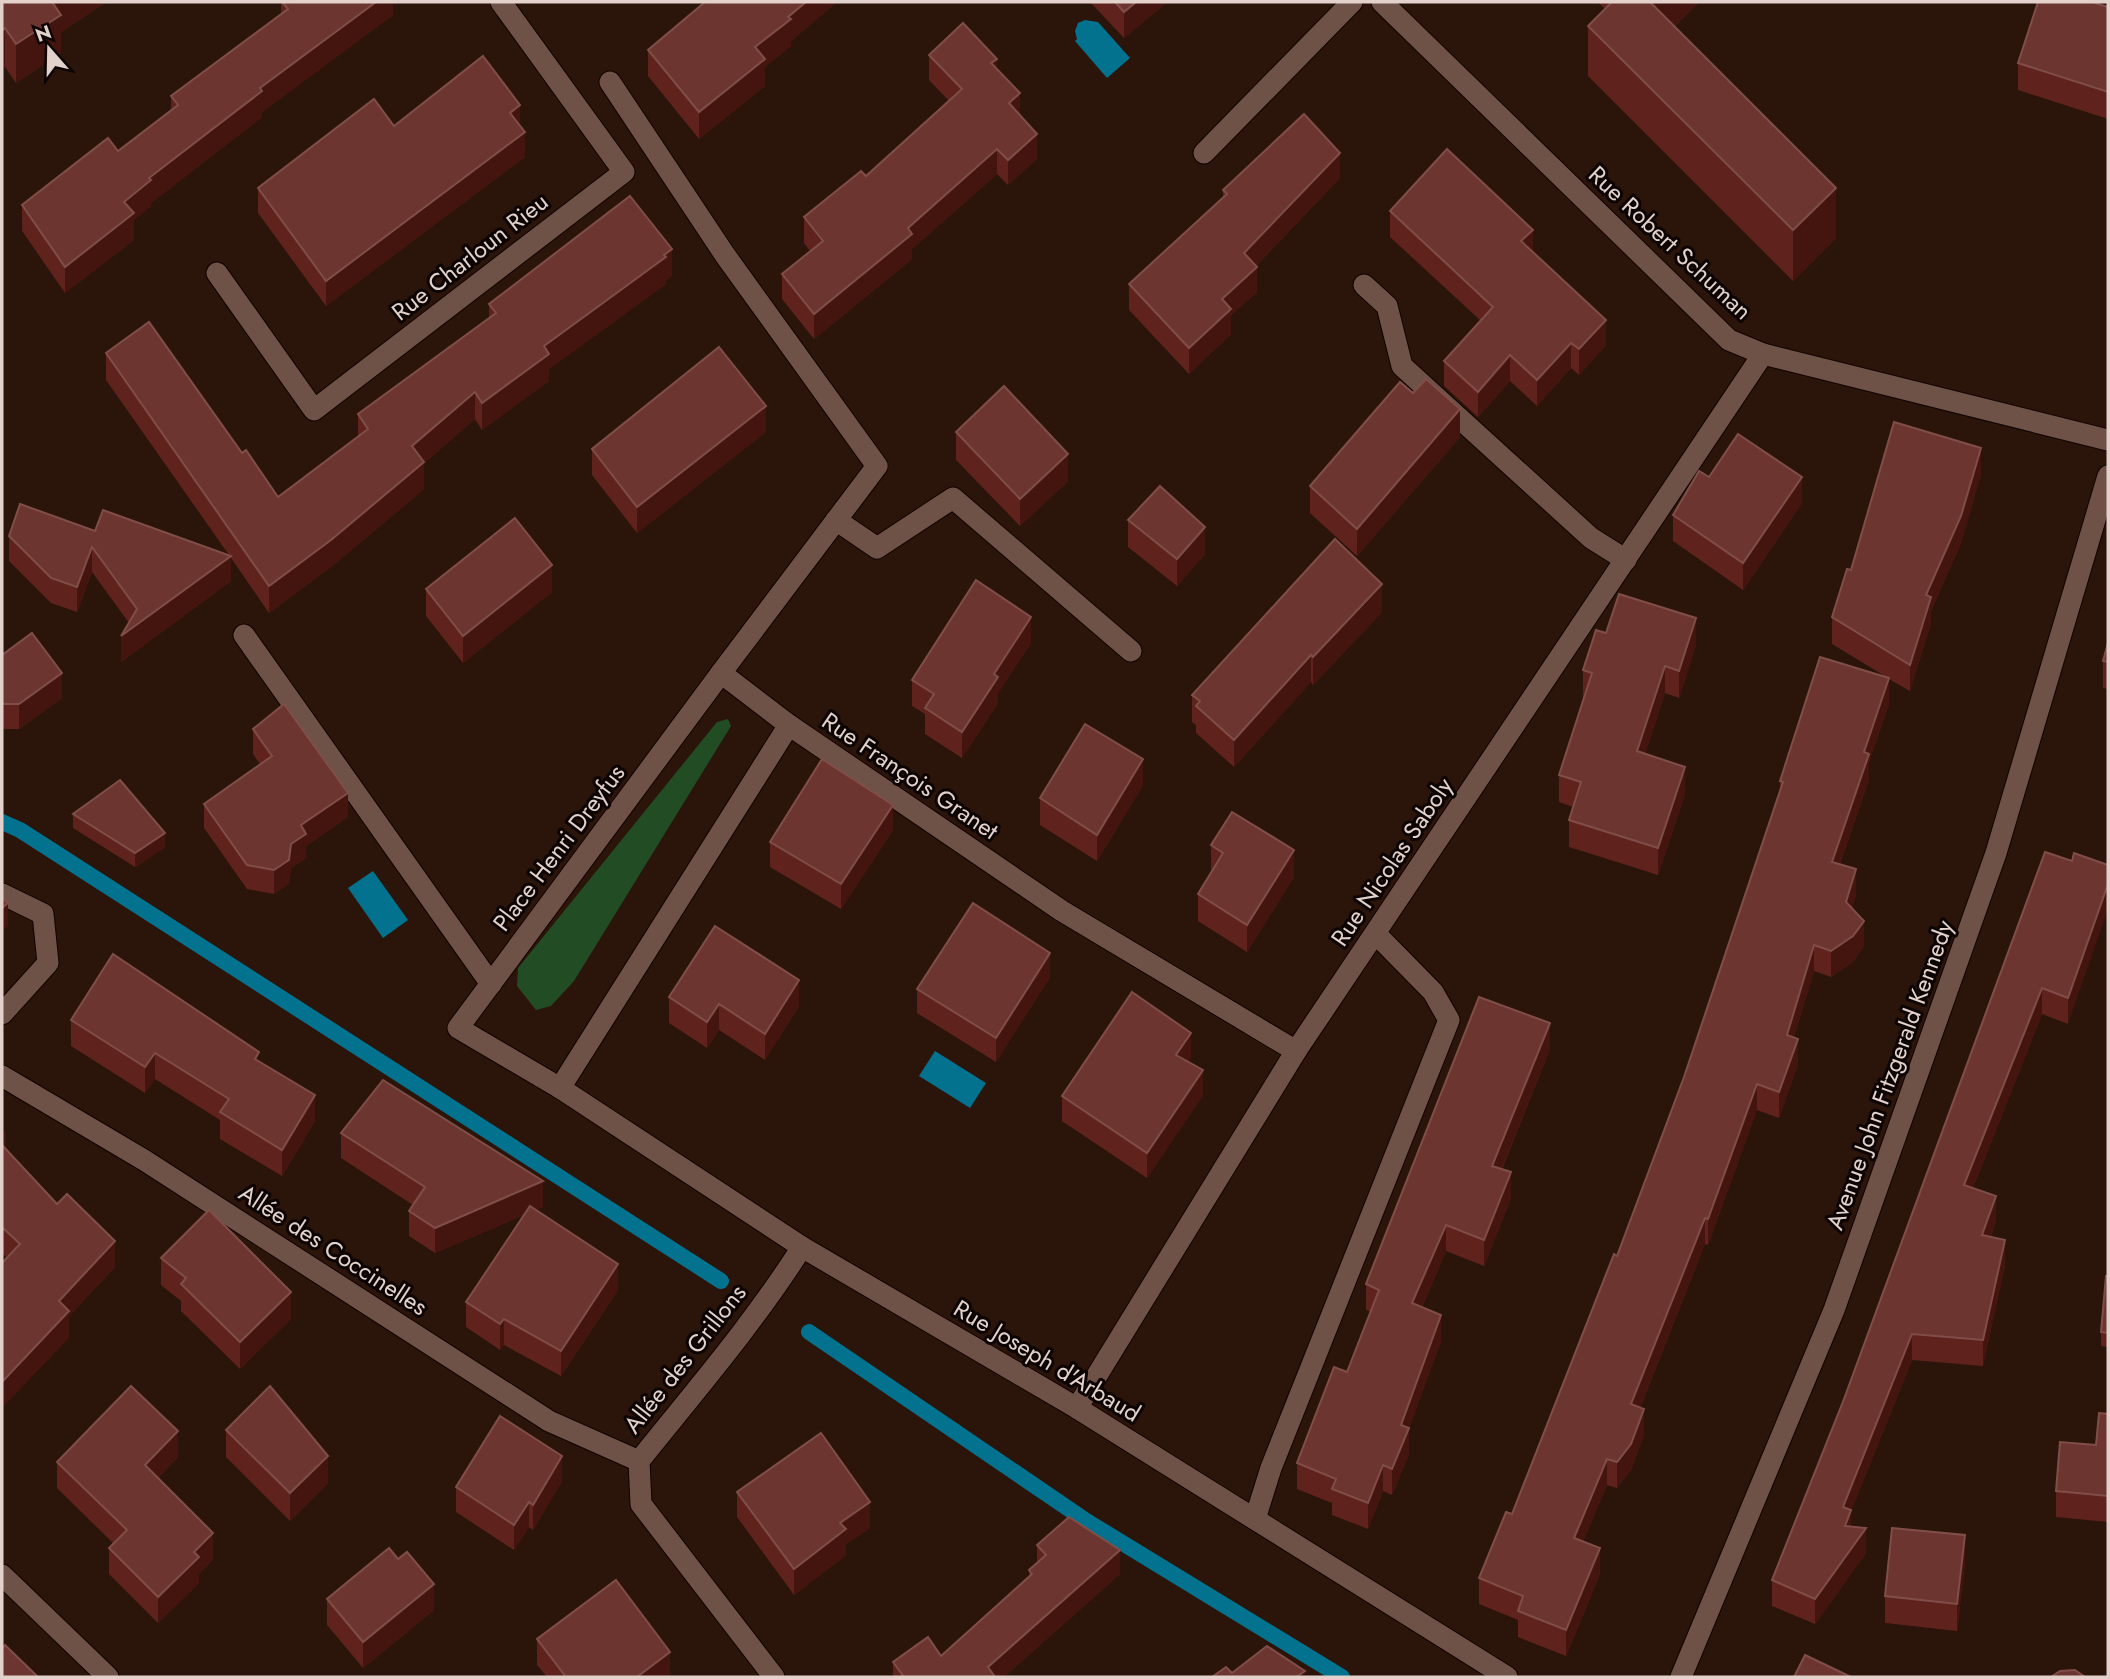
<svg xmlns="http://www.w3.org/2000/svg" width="2110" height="1679" font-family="Jost,sans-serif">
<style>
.green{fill:#224d24}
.water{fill:#02728e}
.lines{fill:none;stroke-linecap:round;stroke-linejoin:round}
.stream{stroke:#02728e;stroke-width:16}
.lane-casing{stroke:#120200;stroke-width:23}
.street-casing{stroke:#120200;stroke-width:23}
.secondary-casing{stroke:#120200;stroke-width:23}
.lane{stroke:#6e5247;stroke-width:21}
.street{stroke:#6e5247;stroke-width:21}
.secondary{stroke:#6e5247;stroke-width:21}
.wall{fill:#5f221d}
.shaded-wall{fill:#44150e}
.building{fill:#6d3530;stroke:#804e48;stroke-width:2}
.labels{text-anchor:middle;stroke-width:6;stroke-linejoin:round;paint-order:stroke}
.street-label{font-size:24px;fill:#e3d2cc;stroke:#0c0402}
</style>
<rect width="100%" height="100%" fill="#2b140a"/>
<!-- green -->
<polygon class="green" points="728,719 731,726 574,981 551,1006 536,1010 517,986 518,968 717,722"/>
<!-- water -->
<g class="water">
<polygon points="1085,20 1098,22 1130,58 1107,78 1075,41 1077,39 1075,31 1078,23"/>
<polygon points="373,871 408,920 383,938 348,888"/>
<polygon points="935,1051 986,1083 970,1108 919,1076"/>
</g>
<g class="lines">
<!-- stream -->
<g class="stream">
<polyline points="2,822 20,830 721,1281"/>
<polyline points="809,1332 1088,1522 1342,1677"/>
</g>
<!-- lane casing -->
<g class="lane-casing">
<g id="lane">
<polyline points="610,82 725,255 877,466 721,673"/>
<polyline points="1364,285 1387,306 1402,366 1591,538 1626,560"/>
<polyline points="836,520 877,548 953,498 1131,651"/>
<polyline points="244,635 491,984"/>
<polyline points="2,894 43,914 48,963 2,1014"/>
<polyline points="2,1076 144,1160 549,1421 639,1461"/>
<polyline points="1255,1519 1271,1468 1449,1020 1433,992 1376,934"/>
</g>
</g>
<!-- street casing -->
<g class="street-casing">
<g id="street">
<polyline points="1382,2 1729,340 1763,354 2108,440"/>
<polyline points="1204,153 1352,2"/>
<polyline points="217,273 314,410 624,172 501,2"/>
<polyline points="789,725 721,673 458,1028 560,1088 802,1247 1077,1408 1507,1677"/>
<polyline points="560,1088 789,725 1062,911 1296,1051"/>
<polyline points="1077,1408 1296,1051 1763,354"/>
<polyline points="2,1575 108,1677"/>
<path d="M774 1677 641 1504 639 1461C695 1391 754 1323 802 1247"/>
</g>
</g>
<!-- secondary casing -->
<g class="secondary-casing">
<polyline id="secondary" points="1681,1677 1834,1310 1996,853 2108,476"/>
</g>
<!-- lane -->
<use href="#lane" class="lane"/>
<!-- street -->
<use href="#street" class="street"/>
<!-- secondary -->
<use href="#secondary" class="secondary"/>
</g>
<!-- wall -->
<g class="wall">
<polygon points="2,2 106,2 61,32 61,53 16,83 5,67"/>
<polygon points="281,2 393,2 393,15 262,112 262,117 151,203 151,206 134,220 134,240 65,293 22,231 22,205 118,151 171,110 171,96 281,14"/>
<polygon points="705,2 837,2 791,41 791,46 765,67 765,86 699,139 648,76 648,50"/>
<polygon points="1090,2 1167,2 1124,38"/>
<polygon points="1598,2 1699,2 1675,26 1836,238 1793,281 1588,76 1588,26 1605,9"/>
<polygon points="2108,7 2108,119 2018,90 2018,63"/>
<polygon points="929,55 997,70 1020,115 1037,159 1008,185 997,174 912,249 912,259 814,339 782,299 782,274 810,251 804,243 804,217 866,176 949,101 929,80"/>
<polygon points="394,126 520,126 525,157 326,306 258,213 258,188"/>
<polygon points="1340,178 1256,266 1257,292 1231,315 1231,334 1189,374 1129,310 1129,284 1223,197 1223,190"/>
<polygon points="1390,211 1533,252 1606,345 1579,375 1571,368 1537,406 1510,381 1478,417 1444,386 1444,361 1481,321 1390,237"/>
<polygon points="672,276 666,280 666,284 549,369 549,381 482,430 475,419 424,463 424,489 331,567 269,613 231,558 231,581 121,662 129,623 92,572 77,612 51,603 9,561 9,536 95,531 229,555 106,380 106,353 242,453 278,497 358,437 358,414 489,319 489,304"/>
<polygon points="766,432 637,533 592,475 592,449"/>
<polygon points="956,432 1068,481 1020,526 956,460"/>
<polygon points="1460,437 1357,556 1310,513 1310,486"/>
<polygon points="1981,474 1961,543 1931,611 1931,623 1910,691 1889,679 1889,704 1869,762 1869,780 1840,864 1856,895 1852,908 1864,946 1853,962 1831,977 1814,971 1794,1037 1798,1064 1779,1118 1757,1110 1708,1245 1705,1244 1640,1408 1644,1435 1631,1470 1617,1488 1607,1485 1583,1541 1600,1574 1566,1656 1518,1637 1518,1620 1479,1604 1479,1578 1512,1514 1617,1256 1684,1077 1780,790 1780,781 1888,678 1832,644 1832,617 1851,570"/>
<polygon points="1709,477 1802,503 1743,590 1673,541 1673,515"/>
<polygon points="1128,520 1205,554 1177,586 1128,547"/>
<polygon points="426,589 552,592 463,663 426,616"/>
<polygon points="1382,612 1313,685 1311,682 1234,767 1196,733 1196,725 1192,722 1192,695"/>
<polygon points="1606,633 1696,645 1679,698 1665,693 1645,754 1685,794 1658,875 1569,847 1569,820 1573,807 1559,802 1559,775 1584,698 1583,697 1583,670"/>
<polygon points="1031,643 998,693 998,703 962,758 925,734 925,714 912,706 912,680"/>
<polygon points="2108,643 2108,689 2103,688 2103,661"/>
<polygon points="2,655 62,698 19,729 4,729 2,727"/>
<polygon points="253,729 348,817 306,846 306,858 291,868 289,884 274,894 247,889 204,828 204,804 260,764 253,754"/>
<polygon points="1143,785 1097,861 1040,825 1040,798"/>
<polygon points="73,814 165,847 135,867 73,828"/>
<polygon points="893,830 841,909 770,867 770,842"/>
<polygon points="1211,845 1294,877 1247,952 1198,921 1198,894 1211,872"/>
<polygon points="2072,861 2068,1024 2042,1014 1973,1188 1996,1222 1991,1236 2005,1265 1983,1366 1912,1360 1851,1511 1851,1526 1866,1553 1815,1624 1772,1606 1772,1580"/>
<polygon points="1050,977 996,1062 917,1013 917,989"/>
<polygon points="669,997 799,1006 765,1060 719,1030 707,1048 669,1023"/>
<polygon points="71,1020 259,1061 315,1121 282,1176 220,1139 220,1120 155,1079 145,1093 71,1046"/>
<polygon points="1550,1049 1502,1169 1511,1198 1484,1266 1446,1251 1422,1307 1441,1341 1409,1428 1409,1454 1392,1495 1383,1491 1368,1529 1332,1515 1332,1503 1297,1489 1297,1463 1347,1372 1371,1312 1366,1310 1366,1284"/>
<polygon points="1191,1057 1188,1062 1203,1095 1147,1178 1062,1121 1062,1096"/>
<polygon points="2,1127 6,1149 115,1267 69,1316 69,1338 7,1258 2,1253"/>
<polygon points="341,1133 543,1207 536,1210 618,1290 561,1376 504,1345 500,1350 466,1327 466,1302 524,1215 435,1253 409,1236 409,1211 413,1205 341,1158"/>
<polygon points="161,1258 291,1319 240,1369 181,1311 181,1301 161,1285"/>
<polygon points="2108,1276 2108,1347 2101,1346 2101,1332"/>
<polygon points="2108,1414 2108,1522 2056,1517 2056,1491 2096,1445"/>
<polygon points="226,1430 328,1483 290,1521 226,1457"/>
<polygon points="178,1457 158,1478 213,1559 199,1574 199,1583 158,1623 109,1574 109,1548 113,1543 57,1488 57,1462"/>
<polygon points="562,1481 533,1530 529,1527 514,1550 456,1512 456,1487"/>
<polygon points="737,1492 870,1528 846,1544 846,1555 794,1595 737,1517"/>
<polygon points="1037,1545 1120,1574 1004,1677 893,1677 893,1662 941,1656 1029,1577 1029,1570 1037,1563"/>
<polygon points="1965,1562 1957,1631 1885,1623 1885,1596"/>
<polygon points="327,1599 434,1610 363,1668 327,1625"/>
<polygon points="537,1639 670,1677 547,1677 537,1665"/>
</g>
<!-- shaded-wall -->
<g class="shaded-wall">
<polygon points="51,2 106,2 61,32 61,53 16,83 16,44"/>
<polygon points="376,2 393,2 393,15 262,112 262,117 151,203 151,206 134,220 134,240 65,293 65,267 124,202 149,178 260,88"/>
<polygon points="806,2 837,2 791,41 791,46 765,67 765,86 699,139 699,112 755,47"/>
<polygon points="1136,2 1167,2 1124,38 1124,12"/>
<polygon points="1649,2 1699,2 1649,51"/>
<polygon points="5,28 5,67 2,70 2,31"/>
<polygon points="997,59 997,84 991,63"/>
<polygon points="1020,93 1020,118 1009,103"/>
<polygon points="520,105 520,130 510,113"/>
<polygon points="525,132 525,157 326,306 326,281"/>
<polygon points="1037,134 1037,159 1008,185 1008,160"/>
<polygon points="997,149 997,174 912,249 912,259 814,339 814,314"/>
<polygon points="1340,153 1340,178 1244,278 1244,253"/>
<polygon points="1836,188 1836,238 1793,281 1793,230"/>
<polygon points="1533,230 1533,255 1521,241"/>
<polygon points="672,249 672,276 666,280 666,284 549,369 549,381 482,430 482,403 544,346"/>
<polygon points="1257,267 1257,292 1231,315 1231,334 1189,374 1189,348 1222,299"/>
<polygon points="1606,320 1606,345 1579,375 1579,349"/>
<polygon points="1571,343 1571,368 1537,406 1537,380"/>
<polygon points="1510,355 1510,381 1478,417 1478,392"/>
<polygon points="475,392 475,419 424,463 424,489 331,567 269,613 269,586 412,446"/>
<polygon points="766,406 766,432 637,533 637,507"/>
<polygon points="1460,409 1460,437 1357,556 1357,529"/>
<polygon points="1981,448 1981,474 1961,543 1931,611 1931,623 1910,691 1910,665 1926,595"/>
<polygon points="1068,454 1068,481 1020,526 1020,499"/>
<polygon points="1802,477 1802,503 1743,590 1743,563"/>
<polygon points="1205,527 1205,554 1177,586 1177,559"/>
<polygon points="92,547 92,572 77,612 77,587"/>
<polygon points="231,556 231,581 121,662 121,636"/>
<polygon points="552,565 552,592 463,663 463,636"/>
<polygon points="1382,584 1382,612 1313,685 1313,657"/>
<polygon points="1031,617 1031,643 998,693 998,703 962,758 962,732 994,674"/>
<polygon points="1696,618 1696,645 1679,698 1679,671"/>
<polygon points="1311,655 1311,682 1234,767 1234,740"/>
<polygon points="1665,666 1665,693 1637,778 1637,751"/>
<polygon points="62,673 62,698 19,729 19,704"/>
<polygon points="1889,678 1889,704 1869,762 1869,780 1832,888 1832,862 1864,752"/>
<polygon points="1143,759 1143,785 1097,861 1097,835"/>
<polygon points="1685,767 1685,794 1658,875 1658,848"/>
<polygon points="348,793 348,817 306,846 306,858 291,868 289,884 274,894 274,870 291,844 301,825"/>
<polygon points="893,805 893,830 841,909 841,884"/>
<polygon points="165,833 165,847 135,867 135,853"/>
<polygon points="1294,850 1294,877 1247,952 1247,925"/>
<polygon points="1856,869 1856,895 1846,928 1846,902"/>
<polygon points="2108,884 2108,909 2068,1024 2068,998"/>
<polygon points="8,903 8,926 2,931 2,908"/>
<polygon points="1864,921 1864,946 1853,962 1831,977 1831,951"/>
<polygon points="1814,945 1814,971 1787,1061 1787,1035"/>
<polygon points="1050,953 1050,977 996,1062 996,1038"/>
<polygon points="799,980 799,1006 765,1060 765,1034"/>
<polygon points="2042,988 2042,1014 1964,1211 1964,1185"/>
<polygon points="719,1004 719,1030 707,1048 707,1022"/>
<polygon points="1550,1023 1550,1049 1492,1192 1492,1166"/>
<polygon points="1191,1033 1191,1057 1176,1080 1176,1055"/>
<polygon points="1798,1039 1798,1064 1779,1118 1779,1092"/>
<polygon points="155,1053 155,1079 145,1093 145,1067"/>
<polygon points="1203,1070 1203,1095 1147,1178 1147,1153"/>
<polygon points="1757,1084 1757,1110 1708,1245 1708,1219"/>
<polygon points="315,1095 315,1121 282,1176 282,1150"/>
<polygon points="6,1130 6,1156 2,1161 2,1135"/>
<polygon points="1511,1172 1511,1198 1484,1266 1484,1240"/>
<polygon points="543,1181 543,1207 435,1253 435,1228"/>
<polygon points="1996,1196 1996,1222 1982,1260 1982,1235"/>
<polygon points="1705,1218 1705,1244 1631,1430 1631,1404"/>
<polygon points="1446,1225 1446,1251 1412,1329 1412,1303"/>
<polygon points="2005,1240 2005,1265 1983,1366 1983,1340"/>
<polygon points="115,1241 115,1267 69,1316 69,1338 2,1408 2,1382 59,1301"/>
<polygon points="618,1264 618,1290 561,1376 561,1351"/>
<polygon points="291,1292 291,1319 240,1369 240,1342"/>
<polygon points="1441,1315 1441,1341 1409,1429 1409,1428 1409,1454 1392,1495 1392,1469 1401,1425"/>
<polygon points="504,1319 504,1345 500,1350 500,1324"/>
<polygon points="1912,1334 1912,1360 1851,1511 1851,1536 1845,1551 1843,1507"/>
<polygon points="1644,1409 1644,1435 1631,1470 1617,1488 1617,1462"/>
<polygon points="178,1431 178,1457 145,1491 145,1465"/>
<polygon points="328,1456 328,1483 290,1521 290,1493"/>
<polygon points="562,1456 562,1481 533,1530 533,1505"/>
<polygon points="1607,1459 1607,1485 1574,1564 1574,1538"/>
<polygon points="1383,1465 1383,1491 1368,1529 1368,1503"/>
<polygon points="529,1502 529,1527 514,1550 514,1525"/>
<polygon points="870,1502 870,1528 846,1544 846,1555 794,1595 794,1569 840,1523"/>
<polygon points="1866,1528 1866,1553 1815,1624 1815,1599"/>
<polygon points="213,1533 213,1559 199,1574 199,1583 158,1623 158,1597 194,1552"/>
<polygon points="1965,1535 1965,1562 1957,1631 1957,1604"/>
<polygon points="1600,1548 1600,1574 1566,1656 1566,1630"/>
<polygon points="1120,1550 1120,1574 1004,1677 988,1677 988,1667"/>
<polygon points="434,1584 434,1610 363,1668 363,1642"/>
<polygon points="670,1652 670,1677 637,1677"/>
<polygon points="1305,1671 1305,1677 1296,1677"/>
</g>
<!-- building -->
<g class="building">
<polygon points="2,2 52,2 61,15 16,44 5,28 2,31"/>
<polygon points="282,2 376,2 260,88 262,91 149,178 151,180 124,202 134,213 65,267 22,205 108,138 118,151 178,105 171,96 288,9"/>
<polygon points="705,2 806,2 788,17 791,19 755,47 765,59 699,112 648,50"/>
<polygon points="1115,2 1136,2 1124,12"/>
<polygon points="1612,2 1650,2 1836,188 1793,230 1588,26"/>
<polygon points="2038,2 2092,2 2108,7 2108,92 2018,63"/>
<polygon points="963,23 997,59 991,63 1020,93 1009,103 1037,134 1008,160 997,149 908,228 912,234 814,314 782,274 823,241 804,217 861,171 866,176 962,89 929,55"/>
<polygon points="483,56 520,105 510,113 525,132 326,281 258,188 374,99 394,126"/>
<polygon points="1304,114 1340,153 1244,253 1257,267 1222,299 1231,309 1189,348 1129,284 1227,194 1223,190"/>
<polygon points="1447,149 1533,230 1521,241 1606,320 1579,349 1571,343 1537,380 1510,355 1478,392 1444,361 1493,307 1390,211"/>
<polygon points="630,196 672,249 664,255 666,257 544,346 549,354 482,403 475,392 412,446 424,462 331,540 269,586 106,353 149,322 242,453 246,450 278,497 368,429 358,414 496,313 489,304"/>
<polygon points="719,347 766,406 637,507 592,449"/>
<polygon points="1426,379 1460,409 1357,529 1310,486 1400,382 1413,393"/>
<polygon points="1004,386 1068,454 1020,499 956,432"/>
<polygon points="1894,422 1981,448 1961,516 1926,595 1931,597 1910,665 1832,617 1847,569 1851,570"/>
<polygon points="1738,434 1802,477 1743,563 1673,515 1699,471 1709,477"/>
<polygon points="1160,486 1205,527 1177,559 1128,520"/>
<polygon points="20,504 95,531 103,510 231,556 121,636 137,609 92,547 77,587 51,578 9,536"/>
<polygon points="515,518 552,565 463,636 426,589"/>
<polygon points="1335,539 1382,584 1313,657 1311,655 1234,740 1196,706 1200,701 1192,695"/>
<polygon points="976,580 1031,617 994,674 998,677 962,732 925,708 934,694 912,680"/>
<polygon points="1619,594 1696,618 1679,671 1665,666 1637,751 1685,767 1658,848 1569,820 1581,782 1559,775 1592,673 1583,670 1596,630 1606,633"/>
<polygon points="32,633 62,673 19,704 4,704 2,702 2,655"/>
<polygon points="2108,643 2108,662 2103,661"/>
<polygon points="1820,657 1889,678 1864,752 1869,754 1832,862 1856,869 1846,902 1864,921 1853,936 1831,951 1814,945 1787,1035 1798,1039 1779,1092 1757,1084 1708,1219 1705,1218 1631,1404 1644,1409 1631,1444 1617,1462 1607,1459 1574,1538 1600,1548 1566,1630 1518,1611 1523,1596 1479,1578 1506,1512 1512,1514 1614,1254 1617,1256 1684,1077 1783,782 1780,781"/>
<polygon points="284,704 348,793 301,825 306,834 291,844 289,860 274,870 247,865 204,804 272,756 253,729"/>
<polygon points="1085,724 1143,759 1097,835 1040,798"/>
<polygon points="822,759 893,805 841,884 770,842"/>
<polygon points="120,780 165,833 135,853 73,814"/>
<polygon points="1232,812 1294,850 1247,925 1198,894 1223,853 1211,845"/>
<polygon points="2045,852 2072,861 2074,853 2108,865 2108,884 2068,998 2042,988 1964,1185 1996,1196 1982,1235 2005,1240 1983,1340 1912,1334 1843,1507 1851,1510 1845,1526 1866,1528 1815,1599 1772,1580 1844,1399"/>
<polygon points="2,898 8,903 2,908"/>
<polygon points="973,903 1050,953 996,1038 917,989"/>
<polygon points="715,926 799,980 765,1034 719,1004 707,1022 669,997"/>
<polygon points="113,954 259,1052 255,1059 315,1095 282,1150 220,1112 229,1099 155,1053 145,1067 71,1020"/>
<polygon points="1132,992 1191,1033 1176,1055 1203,1070 1147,1153 1062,1096"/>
<polygon points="1479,997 1550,1023 1492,1166 1511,1172 1484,1240 1446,1225 1412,1303 1441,1315 1401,1425 1409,1428 1392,1469 1383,1465 1368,1503 1332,1489 1336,1479 1297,1463 1334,1367 1347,1372 1379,1290 1366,1284"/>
<polygon points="383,1080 543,1181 435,1228 409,1211 425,1187 341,1133"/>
<polygon points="2,1145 57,1204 67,1194 115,1241 59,1301 69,1311 2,1382 2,1263 20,1244 2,1227"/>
<polygon points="530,1206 618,1264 561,1351 504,1319 500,1324 466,1302"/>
<polygon points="209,1210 291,1292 240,1342 181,1284 186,1278 161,1258"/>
<polygon points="2106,1276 2108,1276 2108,1333 2101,1332"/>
<polygon points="131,1386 178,1431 145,1465 213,1533 194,1552 199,1557 158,1597 109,1548 127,1530 57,1462"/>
<polygon points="270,1386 328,1456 290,1493 226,1430"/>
<polygon points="2099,1413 2108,1414 2108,1496 2056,1491 2060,1442 2096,1445"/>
<polygon points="500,1416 562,1456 533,1505 529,1502 514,1525 456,1487"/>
<polygon points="821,1433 870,1502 840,1523 846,1529 794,1569 737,1492"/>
<polygon points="1069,1517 1120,1550 988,1667 995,1677 904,1677 893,1662 928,1637 941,1656 1032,1574 1029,1570 1046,1555 1037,1545"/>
<polygon points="1892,1528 1965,1535 1957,1604 1885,1596"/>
<polygon points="389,1548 398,1559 407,1552 434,1584 363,1642 327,1599"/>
<polygon points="616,1580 670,1652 637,1677 566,1677 537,1639"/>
<polygon points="5,1645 38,1677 2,1677 2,1649"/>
<polygon points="1267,1646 1305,1671 1296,1677 1212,1677 1226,1667 1232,1673"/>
<polygon points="1805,1655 1851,1677 1794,1677"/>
<polygon points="2075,1670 2085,1677 2051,1677 2060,1671"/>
</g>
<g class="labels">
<!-- street labels -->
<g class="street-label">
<text transform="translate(1670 243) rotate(43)" y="8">Rue Robert Schuman</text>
<text transform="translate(470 257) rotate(-38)" y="8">Rue Charloun Rieu</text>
<text transform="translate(910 776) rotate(34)" y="8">Rue François Granet</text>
<text transform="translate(559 848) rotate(-53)" y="8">Place Henri Dreyfus</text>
<text transform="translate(1392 862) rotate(-56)" y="8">Rue Nicolas Saboly</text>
<text transform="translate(1890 1075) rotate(-70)" y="8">Avenue John Fitzgerald Kennedy</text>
<text transform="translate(333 1250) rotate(33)" y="8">Allée des Coccinelles</text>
<text transform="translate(685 1359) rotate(-52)" y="8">Allée des Grillons</text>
<text transform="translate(1047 1361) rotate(31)" y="8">Rue Joseph d'Arbaud</text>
</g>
</g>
<!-- border -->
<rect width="2110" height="1679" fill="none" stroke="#e3d2cc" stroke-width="7"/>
<!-- north arrow -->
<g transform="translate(49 49) rotate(340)" stroke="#0c0402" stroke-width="5" paint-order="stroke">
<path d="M0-5L12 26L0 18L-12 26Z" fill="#e3d2cc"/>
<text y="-10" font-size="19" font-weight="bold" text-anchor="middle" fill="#e3d2cc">N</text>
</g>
</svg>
